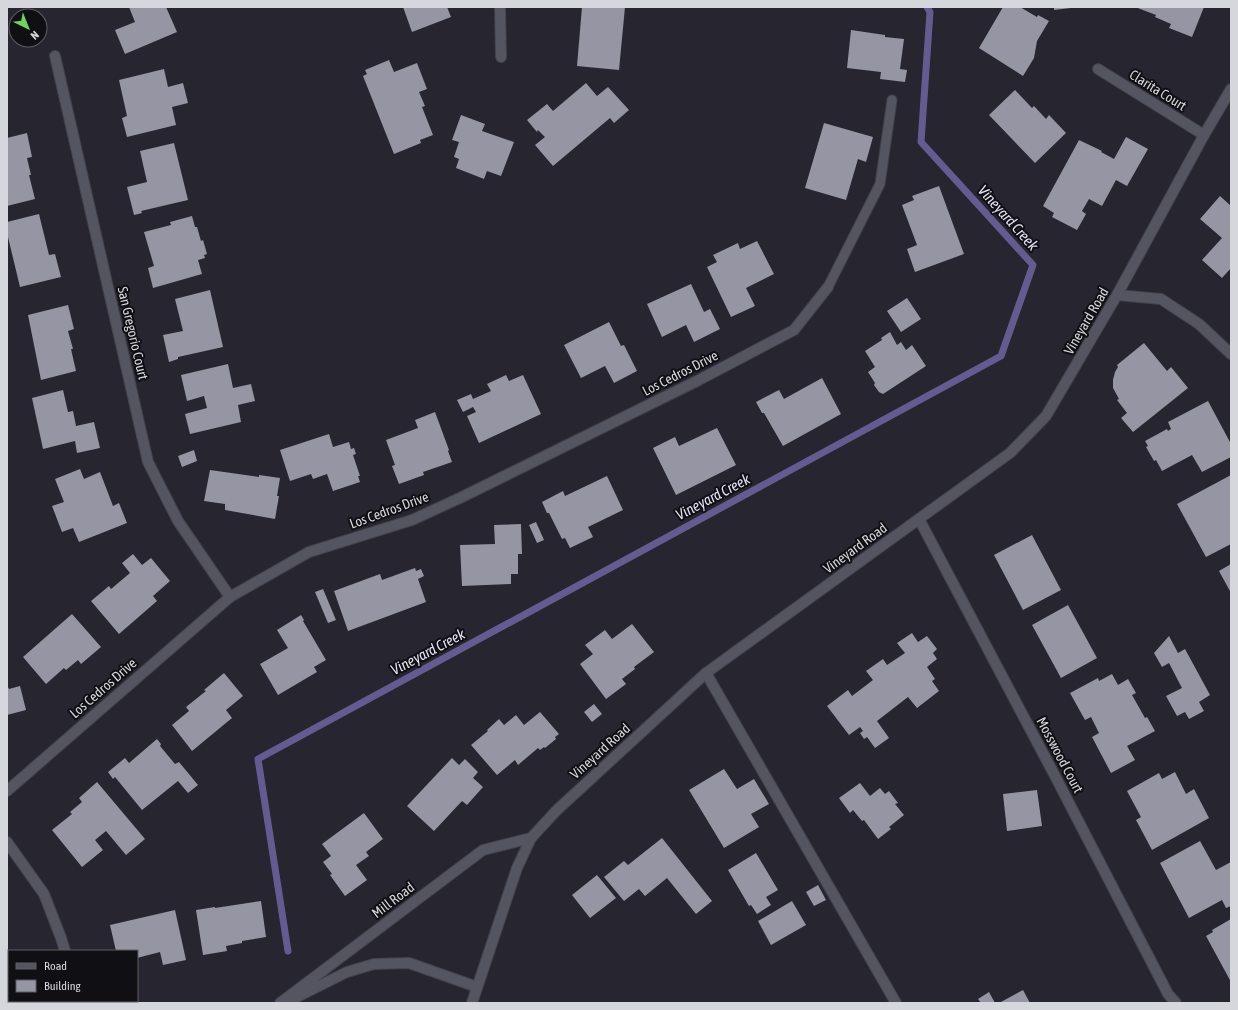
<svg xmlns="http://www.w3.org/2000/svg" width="1238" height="1010" font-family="'Asap Condensed',sans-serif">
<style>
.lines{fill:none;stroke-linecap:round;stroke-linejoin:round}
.stream{stroke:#645c91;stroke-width:7}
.building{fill:#9695a3}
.lane-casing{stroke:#43424b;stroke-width:11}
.street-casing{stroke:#43424b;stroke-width:12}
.lane{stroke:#555461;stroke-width:9}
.street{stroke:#555461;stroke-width:10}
.labels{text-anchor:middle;stroke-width:4;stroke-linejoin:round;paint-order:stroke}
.street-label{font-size:14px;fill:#d6d6dd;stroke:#0f0f14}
.water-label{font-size:15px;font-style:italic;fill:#e3e2f3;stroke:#0f0f14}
</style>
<rect width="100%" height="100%" fill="#262530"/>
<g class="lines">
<!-- stream -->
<polyline class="stream" points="288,951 258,759 1001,356 1033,265 921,142 930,12 927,7"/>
</g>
<!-- building -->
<g class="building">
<polygon points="129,7 166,7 177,32 125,54 115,30 135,22"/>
<polygon points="403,7 447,7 451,17 412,32"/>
<polygon points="582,7 625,7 619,70 577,66"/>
<polygon points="1003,7 1020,7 1037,17 1038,15 1049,21 1037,41 1034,58 1023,76 979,48"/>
<polygon points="1054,7 1071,7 1071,8 1054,10"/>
<polygon points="1135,7 1204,7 1192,37 1169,28 1171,24 1155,17 1156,15"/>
<polygon points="851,30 885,35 885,37 904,39 900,69 907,70 905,82 880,79 881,72 847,68"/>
<polygon points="389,60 394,72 417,63 427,89 419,92 425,106 422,107 433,135 420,140 421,143 394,154 363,76 367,74 365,70"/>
<polygon points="164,69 168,87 183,83 188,103 172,107 176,125 127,137 122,118 127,116 119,80"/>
<polygon points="586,83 597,96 608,87 629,110 614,123 610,118 553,166 535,145 545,137 538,130 537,132 527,120 547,104 553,111"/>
<polygon points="1015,90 1032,108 1034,106 1046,119 1049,115 1066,133 1035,163 989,115"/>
<polygon points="461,115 485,124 482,131 514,142 501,176 487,171 484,179 456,168 459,159 454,157 459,142 452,140"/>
<polygon points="824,123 873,137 866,162 858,159 846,200 805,188"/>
<polygon points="27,133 32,157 27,158 31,175 29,175 35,199 7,206 7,138"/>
<polygon points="1126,137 1148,149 1127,186 1116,180 1102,206 1089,199 1082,211 1086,214 1077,230 1052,217 1054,213 1043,206 1079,140 1102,151 1101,152 1114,159"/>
<polygon points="174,143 188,200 141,211 142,213 134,215 127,187 147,182 140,151"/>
<polygon points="939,186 964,254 915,272 907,249 917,245 902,205 914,200 912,196"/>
<polygon points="1220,196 1231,206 1231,268 1222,278 1202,260 1222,238 1200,219"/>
<polygon points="39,214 49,255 55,254 61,277 20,287 7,233 7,222"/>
<polygon points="192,216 195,227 197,227 201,241 203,240 207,254 204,255 205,258 198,260 202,274 153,288 148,268 154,266 144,232 171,225 170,222"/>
<polygon points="757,241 774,274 746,288 755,306 731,317 707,267 717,262 713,255 738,243 740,249"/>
<polygon points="691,284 704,312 710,309 720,329 694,342 686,325 662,337 647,304"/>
<polygon points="210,290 223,347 178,357 178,359 169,362 163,335 183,331 175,299"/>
<polygon points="907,298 921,319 901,332 887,311"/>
<polygon points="68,305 74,329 68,331 73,349 71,349 76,371 41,380 28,315"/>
<polygon points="609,322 621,346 624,345 637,371 614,383 605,366 581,378 564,345"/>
<polygon points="890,332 897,345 901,342 906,350 912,345 926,366 883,394 879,392 874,385 875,383 868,372 875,367 865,351 882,340 881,338"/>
<polygon points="1144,343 1167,371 1171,367 1188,388 1133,432 1121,418 1127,413 1117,400 1119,399 1113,388 1113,380 1115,372 1118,367 1117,365"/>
<polygon points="228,364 233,388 251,384 255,401 238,405 241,422 190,434 185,414 207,408 204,396 187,401 181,375"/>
<polygon points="506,375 509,381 523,375 541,414 479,443 467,416 476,412 473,407 463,412 457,400 471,394 473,399 491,391 487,384"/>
<polygon points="822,378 841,414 783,446 764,413 762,413 756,402 779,390 784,399"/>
<polygon points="63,390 68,412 73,411 76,426 94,422 100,448 77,453 75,441 43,449 32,398"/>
<polygon points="1208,401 1231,444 1231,457 1202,472 1192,455 1162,471 1156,460 1154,461 1146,447 1148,446 1145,441 1167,429 1168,431 1171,429 1168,422"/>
<polygon points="435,412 449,450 448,451 452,462 423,472 424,475 399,484 392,466 395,465 386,440 418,428 415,420"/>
<polygon points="717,428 736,465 676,495 653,448 675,437 679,446"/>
<polygon points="329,434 333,447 349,442 351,449 354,448 356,454 353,455 360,476 358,476 360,482 333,491 327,474 313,479 311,474 290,481 280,450"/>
<polygon points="194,450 197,461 182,467 178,456"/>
<polygon points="80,469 84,479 100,472 113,506 119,503 127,523 79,542 73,528 62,532 52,506 64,502 55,479"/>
<polygon points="210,470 259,477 259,475 280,478 277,496 279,496 275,519 225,510 225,504 204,501"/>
<polygon points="1231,475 1231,544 1206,557 1177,504"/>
<polygon points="607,476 623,510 588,527 593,537 570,548 565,538 562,539 549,513 547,513 542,502 563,491 565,496"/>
<polygon points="536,522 544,540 537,543 529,525"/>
<polygon points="521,524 522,554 518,554 518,574 511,574 511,584 462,586 460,545 495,544 494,525"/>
<polygon points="1032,535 1061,590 1023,610 994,555"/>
<polygon points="133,554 142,565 151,558 170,581 153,596 157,601 119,634 91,601 109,586 111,589 130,573 122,563"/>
<polygon points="1231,564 1231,593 1219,571"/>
<polygon points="415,568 416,571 421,569 424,576 418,579 426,602 348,631 334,591 380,574 382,580"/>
<polygon points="323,589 336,620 328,623 315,592"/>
<polygon points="1068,605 1097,658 1061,678 1032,625"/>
<polygon points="72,614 101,647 81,664 78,660 66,670 64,668 46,684 23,657"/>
<polygon points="301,615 304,620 303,621 326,660 314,667 317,672 278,695 260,664 288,648 277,630"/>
<polygon points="632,624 654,652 634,667 635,669 622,679 626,684 606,699 580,664 593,654 585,645 605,630 612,639"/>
<polygon points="912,633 918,642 927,636 937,649 933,653 937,659 927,667 935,679 932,681 939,691 917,708 908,697 877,721 889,738 875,748 867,737 864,739 860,733 863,731 860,727 849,735 827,706 848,690 852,696 873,680 866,671 883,659 887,665 905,653 897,643"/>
<polygon points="1169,636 1178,653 1185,649 1210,695 1199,702 1204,711 1189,719 1185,712 1177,716 1166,696 1182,688 1169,663 1162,667 1154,653"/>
<polygon points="224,673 243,696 226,710 232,718 192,751 172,725 189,711 186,707 206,691 204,690"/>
<polygon points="1112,674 1118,685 1128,679 1136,693 1132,695 1145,718 1147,717 1155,731 1127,746 1135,760 1111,773 1092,737 1099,733 1091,717 1085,720 1070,693 1098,678 1099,681"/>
<polygon points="7,685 9,689 20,686 26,710 7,715"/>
<polygon points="594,704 602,714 592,722 584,712"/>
<polygon points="540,712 559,734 555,737 556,739 545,748 544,747 540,750 538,748 518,765 515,760 497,775 471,745 488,731 487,730 499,719 504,725 516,715 524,725"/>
<polygon points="157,739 161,744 160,746 175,764 179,762 198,785 188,793 178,781 142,810 115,777 113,779 108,772 125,758 129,763"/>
<polygon points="452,758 459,765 465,759 478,772 473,778 483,787 467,805 462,801 434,831 407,806"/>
<polygon points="724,769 737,789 754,779 769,804 751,814 759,827 724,848 689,790"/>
<polygon points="1175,772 1186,794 1194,789 1209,818 1152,850 1136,820 1141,817 1127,791 1159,773 1162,779"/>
<polygon points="97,782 145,839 126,855 106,831 95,840 103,850 82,867 52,830 72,814 70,812 82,802 79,798"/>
<polygon points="860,783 870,796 880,788 885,794 889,791 898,803 895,804 904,815 889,827 891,829 878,839 864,820 862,821 853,810 850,813 839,798"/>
<polygon points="1037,790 1042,826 1007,831 1003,794"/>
<polygon points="364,813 383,839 366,852 369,856 356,865 367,880 345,896 330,875 332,874 323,862 331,856 322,844"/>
<polygon points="662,838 712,901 696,914 667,878 645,896 639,889 624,901 604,877 624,861 628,865"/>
<polygon points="1200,841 1216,870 1231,862 1231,906 1226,908 1222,900 1189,918 1160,863"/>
<polygon points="756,853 778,890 766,897 771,905 757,914 751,905 749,906 728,870"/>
<polygon points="597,875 616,898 590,918 572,895"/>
<polygon points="818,885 826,900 814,906 806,892"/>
<polygon points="261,901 266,937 242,941 242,943 226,946 227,951 203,955 196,910 215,907 215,908"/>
<polygon points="792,901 806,925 771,945 758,921"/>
<polygon points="175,910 186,960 163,965 160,952 137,958 137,951 116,951 110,925"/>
<polygon points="1231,919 1231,982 1206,936 1213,932 1212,930"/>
<polygon points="7,958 9,958 9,994 7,995"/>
<polygon points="1023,990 1030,1003 999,1003"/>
<polygon points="989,992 995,1003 981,1003 978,999"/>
</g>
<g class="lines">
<!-- lane casing -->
<g class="lane-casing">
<polyline id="lane" points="828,287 880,184 892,100"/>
</g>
<!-- street casing -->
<g class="street-casing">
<g id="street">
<polyline points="500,7 501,57"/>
<polyline points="55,56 148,462 178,521 230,597"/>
<polyline points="1098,69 1204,135"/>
<polyline points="1117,295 1161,299 1199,324 1231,354"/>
<polyline points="919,519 1055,776 1168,994 1176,1003"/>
<polyline points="706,673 896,1003"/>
<polyline points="7,791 230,597 309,552 412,520 462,497 697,381 794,330 828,287"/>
<polyline points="7,842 44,894 61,938 65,951"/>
<polyline points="293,999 347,972 374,964 409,963 477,987"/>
<polyline points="79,1001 79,1003"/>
<polyline points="280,1003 483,850 531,838"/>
<polyline points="472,1003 517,868 531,838 557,810 706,673 1010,453 1046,416 1117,295 1204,135 1231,89"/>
</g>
</g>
<!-- lane -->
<use href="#lane" class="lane"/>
<!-- street -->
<use href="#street" class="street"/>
</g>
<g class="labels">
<!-- street labels -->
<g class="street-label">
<text transform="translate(1158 90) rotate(32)" y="5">Clarita Court</text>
<text transform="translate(1086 321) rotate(-60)" y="5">Vineyard Road</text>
<text transform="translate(133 333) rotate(77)" y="5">San Gregorio Court</text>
<text transform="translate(680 373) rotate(-27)" y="5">Los Cedros Drive</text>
<text transform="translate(389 510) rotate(-20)" y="5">Los Cedros Drive</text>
<text transform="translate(855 548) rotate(-36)" y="5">Vineyard Road</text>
<text transform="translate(103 688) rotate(-41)" y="5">Los Cedros Drive</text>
<text transform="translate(600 751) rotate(-42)" y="5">Vineyard Road</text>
<text transform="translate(1060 755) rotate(62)" y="5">Mosswood Court</text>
<text transform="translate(393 900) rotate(-37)" y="5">Mill Road</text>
</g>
<!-- water labels -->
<g class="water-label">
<text transform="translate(1008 218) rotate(48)" y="5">Vineyard Creek</text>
<text transform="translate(713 497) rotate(-28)" y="5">Vineyard Creek</text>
<text transform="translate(428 652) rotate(-28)" y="5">Vineyard Creek</text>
</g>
</g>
<!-- border -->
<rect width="1238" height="1010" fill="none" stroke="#d6d6dd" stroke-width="16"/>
<!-- legend -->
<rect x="8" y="950" width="130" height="52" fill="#0f0f14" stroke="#5f5f64"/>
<rect x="16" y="963" width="20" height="6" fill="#555461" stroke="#5f5f64"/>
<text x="44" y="970" font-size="12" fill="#d6d6dd">Road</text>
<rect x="16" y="980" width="20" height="12" fill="#9695a3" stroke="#5f5f64"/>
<text x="44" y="990" font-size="12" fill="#d6d6dd">Building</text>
<!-- north arrow -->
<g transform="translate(28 28) rotate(137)"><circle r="19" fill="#0f0f14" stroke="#5f5f64"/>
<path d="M0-3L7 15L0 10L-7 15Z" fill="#72d25d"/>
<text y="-6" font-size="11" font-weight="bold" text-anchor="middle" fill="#d6d6dd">N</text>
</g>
</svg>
